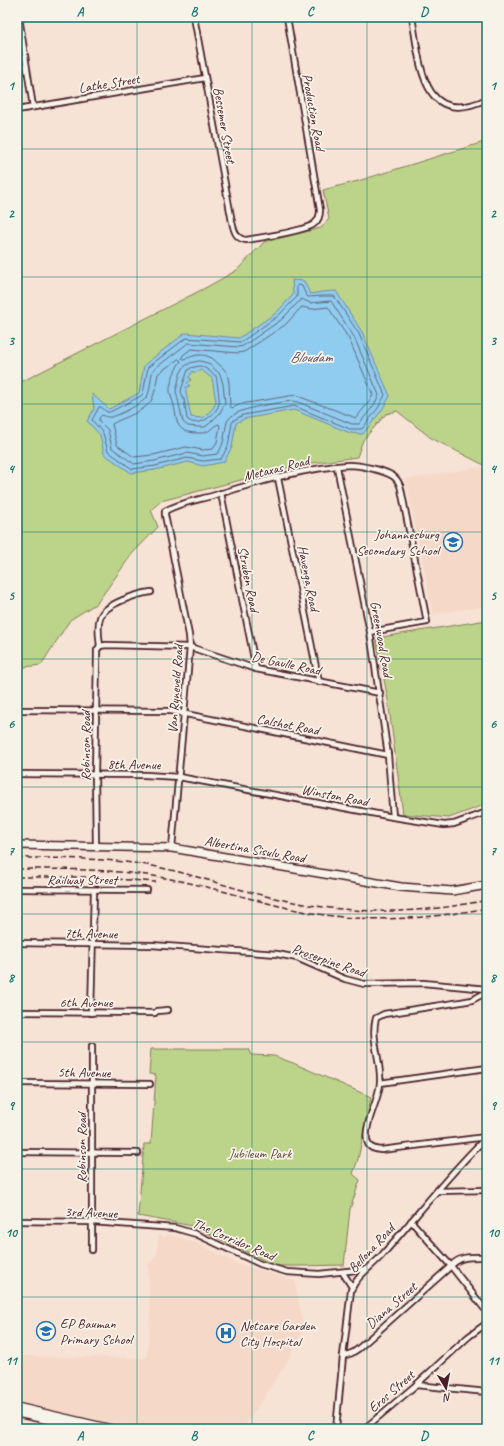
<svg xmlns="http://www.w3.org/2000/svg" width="504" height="1446" font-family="Caveat,sans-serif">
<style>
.built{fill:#f6d8c8}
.green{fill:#bcd48a;stroke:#837a5a}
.water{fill:#8fccef;stroke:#7387a1;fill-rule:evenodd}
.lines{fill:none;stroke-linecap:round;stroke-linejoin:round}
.shore{stroke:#666479;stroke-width:1}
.street-casing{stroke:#4a1f2b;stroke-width:8}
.primary-casing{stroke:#4a1f2b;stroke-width:10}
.street{stroke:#f7f3e8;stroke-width:4.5}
.primary{stroke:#f7f3e8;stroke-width:7}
.rail{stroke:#4a1f2b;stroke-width:1.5;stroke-dasharray:6 3;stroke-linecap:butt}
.grid{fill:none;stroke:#0f766e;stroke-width:1;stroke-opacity:0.55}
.labels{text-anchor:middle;stroke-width:3.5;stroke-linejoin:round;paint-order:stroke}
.street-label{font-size:14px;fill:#4a1f2b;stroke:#f7f3e8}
.poi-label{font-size:14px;fill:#4a1f2b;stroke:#f7f3e8;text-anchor:start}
.park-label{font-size:14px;fill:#664c43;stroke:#f7f3e8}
.water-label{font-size:15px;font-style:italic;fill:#5b4a5c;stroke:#f7f3e8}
.neatline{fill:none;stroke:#0f766e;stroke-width:1.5}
.grid-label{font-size:13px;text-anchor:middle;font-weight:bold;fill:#0f766e}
</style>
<rect width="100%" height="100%" fill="#f6e3d5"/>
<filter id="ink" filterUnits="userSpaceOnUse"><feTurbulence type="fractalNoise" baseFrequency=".025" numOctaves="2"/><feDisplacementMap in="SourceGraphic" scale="8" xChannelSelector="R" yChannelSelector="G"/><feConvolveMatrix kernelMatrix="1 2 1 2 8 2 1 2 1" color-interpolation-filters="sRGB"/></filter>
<g filter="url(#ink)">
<!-- built -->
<g class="built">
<polygon points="486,466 487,606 433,614 406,479"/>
<polygon points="168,1234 202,1245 236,1263 295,1281 304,1329 286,1364 243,1429 136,1429 17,1402 17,1356 145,1358 147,1357 150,1317 148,1265 157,1254 158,1235 166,1237"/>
</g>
<!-- green -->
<g class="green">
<polygon points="487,141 487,471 486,466 431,438 397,411 386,414 363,440 357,457 298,465 161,501 151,510 158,527 132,554 97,603 70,620 41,665 17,668 17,381 21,382 207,287 237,270 264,242 321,228 329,219 323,190 358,181"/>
<polygon points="487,620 487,804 449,818 403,814 388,700 376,638"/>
<polygon points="151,1049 248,1049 251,1055 274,1056 293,1063 371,1097 358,1159 353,1174 360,1180 350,1209 344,1265 301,1266 275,1266 193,1226 138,1216 144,1144 151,1144 156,1075 149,1074"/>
</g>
<!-- water -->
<path class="water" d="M292 280 304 281 310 294 322 292 336 291 362 332 390 396 382 410 363 434 350 433 294 410 244 419 236 423 232 447 224 462 203 466 188 462 155 470 131 473 104 454 100 435 87 421 94 409 92 394 109 409 139 393 144 365 185 333 239 338 276 313 293 295ZM201 370 212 378 216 402 213 408 203 418 191 417C190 411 185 392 186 387L190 386 187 383 191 380 189 377 193 371 195 373Z"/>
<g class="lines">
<!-- shore -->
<g class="shore">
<polygon points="299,285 302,286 306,295 308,297 323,296 334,296 359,334 385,395 378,408 362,429 350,429 294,406 243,415 234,420 232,423 228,446 221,459 203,461 187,458 155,466 132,469 108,451 103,433 92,420 99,407 101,407 107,412 110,412 141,396 143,394 148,367 186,338 241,342 278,316 297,297 297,286"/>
<path d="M302 299 310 303 331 301 354 337 379 395 374 405 359 424H352L298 402 292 401C278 403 231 408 227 422 224 433 225 445 217 454L203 456 187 453 154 461 134 464 112 448 108 430 99 421V418L102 415C105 416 108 418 111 417 118 416 143 403 147 397 151 389 150 378 153 370L188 343 238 347 243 346 281 320Z"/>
<polygon points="302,307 311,309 328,307 349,339 373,395 369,402 356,418 295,395 241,404 232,408 230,406 229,383 227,373 223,368 212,358 204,355 197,355 184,359 182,358 183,355 191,349 238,353 244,352 285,325"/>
<path d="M179 359 181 361C175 369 169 384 170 393 171 396 172 399 173 402 178 419 173 433 198 433 211 434 211 426 219 424L220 426 217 442 213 449 203 450 186 447 153 455 134 457 117 445 112 424C122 418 147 411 152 399 156 391 156 382 158 374Z"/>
<polygon points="200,361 208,363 220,374 223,384 225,403 220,413 209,424 205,427 198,427 188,426 183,422 176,391 180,374 184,367 190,363"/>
<path d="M200 366C205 367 212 373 216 376 217 381 220 400 219 404 216 415 198 429 187 419L184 399 181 392 182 387 188 370 191 368Z"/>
</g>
<!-- street casing -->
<g class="street-casing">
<g id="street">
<polyline points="19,17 33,107"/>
<path d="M194 17 232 222C234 231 236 239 246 240 258 238 306 231 314 224 319 220 320 216 320 210L287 17"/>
<path d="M412 17C420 61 421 130 487 99"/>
<polyline points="17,110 205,78"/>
<polyline points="337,467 370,632 388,755 393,817"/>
<polyline points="278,478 319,682"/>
<polyline points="221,493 256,669"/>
<path d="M100 646C99 638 97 626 100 618 104 604 137 594 151 592"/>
<polyline points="17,710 171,711 388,755"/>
<polyline points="17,774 145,775 179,777 393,817 444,825 454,824 487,812"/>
<polyline points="96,846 95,775 97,655 97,650 100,646 106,645 190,647 256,669 380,693"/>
<path d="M172 848 190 647 189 635 165 515V511C179 503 197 500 212 496 256 483 302 468 349 465 360 465 383 470 393 476 397 479 400 484 401 489L427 622 370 632"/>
<polyline points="17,889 147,890"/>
<polyline points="17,943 151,945 277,954 297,958 345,979 364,984 423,983 487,989"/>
<polyline points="17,1012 155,1013 157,1011 168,1010"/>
<polyline points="91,1013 94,890"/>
<polyline points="92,1046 92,1250"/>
<polyline points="17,1083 150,1084"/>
<polyline points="380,1083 487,1068"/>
<path d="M486 1137 381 1150C374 1149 368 1148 367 1140 364 1124 379 1100 380 1083 382 1062 370 1039 376 1018L384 1014 461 1002 472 1000 487 992"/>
<polyline points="17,1152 138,1153"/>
<polyline points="437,1191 487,1190"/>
<polyline points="17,1221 92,1222 175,1228 196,1234 260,1264 287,1272 319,1274 367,1269"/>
<polyline points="411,1221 451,1266 487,1312"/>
<polyline points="343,1273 352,1287"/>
<path d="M343 1356 352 1353 358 1349 451 1266C460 1255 474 1257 487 1257"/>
<polyline points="416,1385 487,1392"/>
<path d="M336 1429 343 1356 351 1290C358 1274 372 1267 383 1254 418 1215 449 1173 487 1137"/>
<polyline points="364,1429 416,1385 468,1337 487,1323"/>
</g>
</g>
<!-- primary casing -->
<g class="primary-casing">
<g id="primary">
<polyline points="17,845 172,848 401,887 452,891 487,885"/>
<polyline points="17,1407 112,1429"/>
<polyline points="17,1413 89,1429"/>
</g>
</g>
<!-- street -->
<use href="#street" class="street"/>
<!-- primary -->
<use href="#primary" class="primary"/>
<!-- rail -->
<g class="rail">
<path d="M17 858C61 858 104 858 147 865 192 873 235 890 279 899 350 915 416 915 487 900"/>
<path d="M17 869C67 869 116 869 165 878 215 887 263 904 312 913 370 923 430 919 487 908"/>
<polyline points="17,877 90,877 156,882"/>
</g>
</g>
</g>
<!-- grid -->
<path class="grid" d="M137 17V1429M252 17V1429M367 17V1429M17 149H487M17 277H487M17 404H487M17 532H487M17 659H487M17 787H487M17 914H487M17 1042H487M17 1169H487M17 1297H487"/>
<!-- icons -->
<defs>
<g id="school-ring" transform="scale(1)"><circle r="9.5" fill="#f7f3e8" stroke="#1f6fb2" stroke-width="1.5"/><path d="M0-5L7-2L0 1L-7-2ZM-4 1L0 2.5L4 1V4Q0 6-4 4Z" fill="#1f6fb2"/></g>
<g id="hospital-ring" transform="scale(1)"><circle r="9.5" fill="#f7f3e8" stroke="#1f6fb2" stroke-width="1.5"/><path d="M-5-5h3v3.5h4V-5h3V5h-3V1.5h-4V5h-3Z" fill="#1f6fb2"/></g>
</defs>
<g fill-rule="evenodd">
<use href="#school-ring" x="453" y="542"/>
<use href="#school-ring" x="46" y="1331"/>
<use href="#hospital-ring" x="226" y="1333"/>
</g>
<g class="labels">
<!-- street labels -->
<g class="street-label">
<text transform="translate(109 83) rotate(-9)" y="5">Lathe Street</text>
<text transform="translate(314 112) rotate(80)" y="5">Production Road</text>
<text transform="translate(225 125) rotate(80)" y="5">Bessemer Street</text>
<text transform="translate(276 468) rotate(-14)" y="5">Metaxas Road</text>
<text transform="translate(309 578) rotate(79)" y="5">Havenga Road</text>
<text transform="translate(249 579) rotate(79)" y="5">Struben Road</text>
<text transform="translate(382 639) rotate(80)" y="5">Greenwood Road</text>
<text transform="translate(286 663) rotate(12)" y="5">De Gaulle Road</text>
<text transform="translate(175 689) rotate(-86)" y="5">Van Ryneveld Road</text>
<text transform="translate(288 724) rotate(11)" y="5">Calshot Road</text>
<text transform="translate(85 746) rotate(-90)" y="5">Robinson Road</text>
<text transform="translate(134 764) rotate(1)" y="5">8th Avenue</text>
<text transform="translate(335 795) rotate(11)" y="5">Winston Road</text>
<text transform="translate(255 849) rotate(10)" y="5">Albertina Sisulu Road</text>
<text x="82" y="884">Railway Street</text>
<text transform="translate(91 933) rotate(1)" y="5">7th Avenue</text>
<text transform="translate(329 960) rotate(19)" y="5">Proserpine Road</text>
<text x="86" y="1007">6th Avenue</text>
<text transform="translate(84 1072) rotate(1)" y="5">5th Avenue</text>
<text transform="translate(81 1148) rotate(-90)" y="5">Robinson Road</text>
<text transform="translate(91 1212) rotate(2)" y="5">3rd Avenue</text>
<text transform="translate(234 1239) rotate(23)" y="5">The Corridor Road</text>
<text transform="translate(371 1248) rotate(-47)" y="5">Bellona Road</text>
<text transform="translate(391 1305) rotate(-41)" y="5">Diana Street</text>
<text transform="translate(391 1391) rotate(-41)" y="5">Eros Street</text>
</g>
<!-- poi labels -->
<g class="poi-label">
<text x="439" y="539" text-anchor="end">Johannesburg<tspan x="439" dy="16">Secondary School</tspan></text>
<text x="60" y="1328">EP Bauman<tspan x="60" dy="16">Primary School</tspan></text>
<text x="240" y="1330">Netcare Garden<tspan x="240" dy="16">City Hospital</tspan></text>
</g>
<!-- park labels -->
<g class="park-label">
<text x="260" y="1158">Jubileum Park</text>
</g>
<!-- water labels -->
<g class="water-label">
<text x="311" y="362">Bloudam</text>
</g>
</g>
<!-- margin -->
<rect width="504" height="1446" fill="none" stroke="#f7f3e8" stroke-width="44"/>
<!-- north arrow -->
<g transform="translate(446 1388) rotate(170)" stroke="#f7f3e8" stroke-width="3" paint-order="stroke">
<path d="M0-3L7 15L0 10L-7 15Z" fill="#4a1f2b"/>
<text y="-6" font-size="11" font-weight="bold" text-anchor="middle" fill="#4a1f2b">N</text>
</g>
<rect x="22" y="22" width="460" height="1402" class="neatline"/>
<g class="grid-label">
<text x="80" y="16">A</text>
<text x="194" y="16">B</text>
<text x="310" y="16">C</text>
<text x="424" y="16">D</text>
<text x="11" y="90">1</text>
<text x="493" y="90">1</text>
<text x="11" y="218">2</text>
<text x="493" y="218">2</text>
<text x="11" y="345">3</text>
<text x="493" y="345">3</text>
<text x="11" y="473">4</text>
<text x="493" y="473">4</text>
<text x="11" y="600">5</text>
<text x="493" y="600">5</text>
<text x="11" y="728">6</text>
<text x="493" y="728">6</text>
<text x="11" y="855">7</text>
<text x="493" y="855">7</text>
<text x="11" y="982">8</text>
<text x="493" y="982">8</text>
<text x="11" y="1110">9</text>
<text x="493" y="1110">9</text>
<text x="11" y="1237">10</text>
<text x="493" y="1237">10</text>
<text x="11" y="1365">11</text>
<text x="493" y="1365">11</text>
<text x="80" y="1440">A</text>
<text x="194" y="1440">B</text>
<text x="310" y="1440">C</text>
<text x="424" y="1440">D</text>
</g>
</svg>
